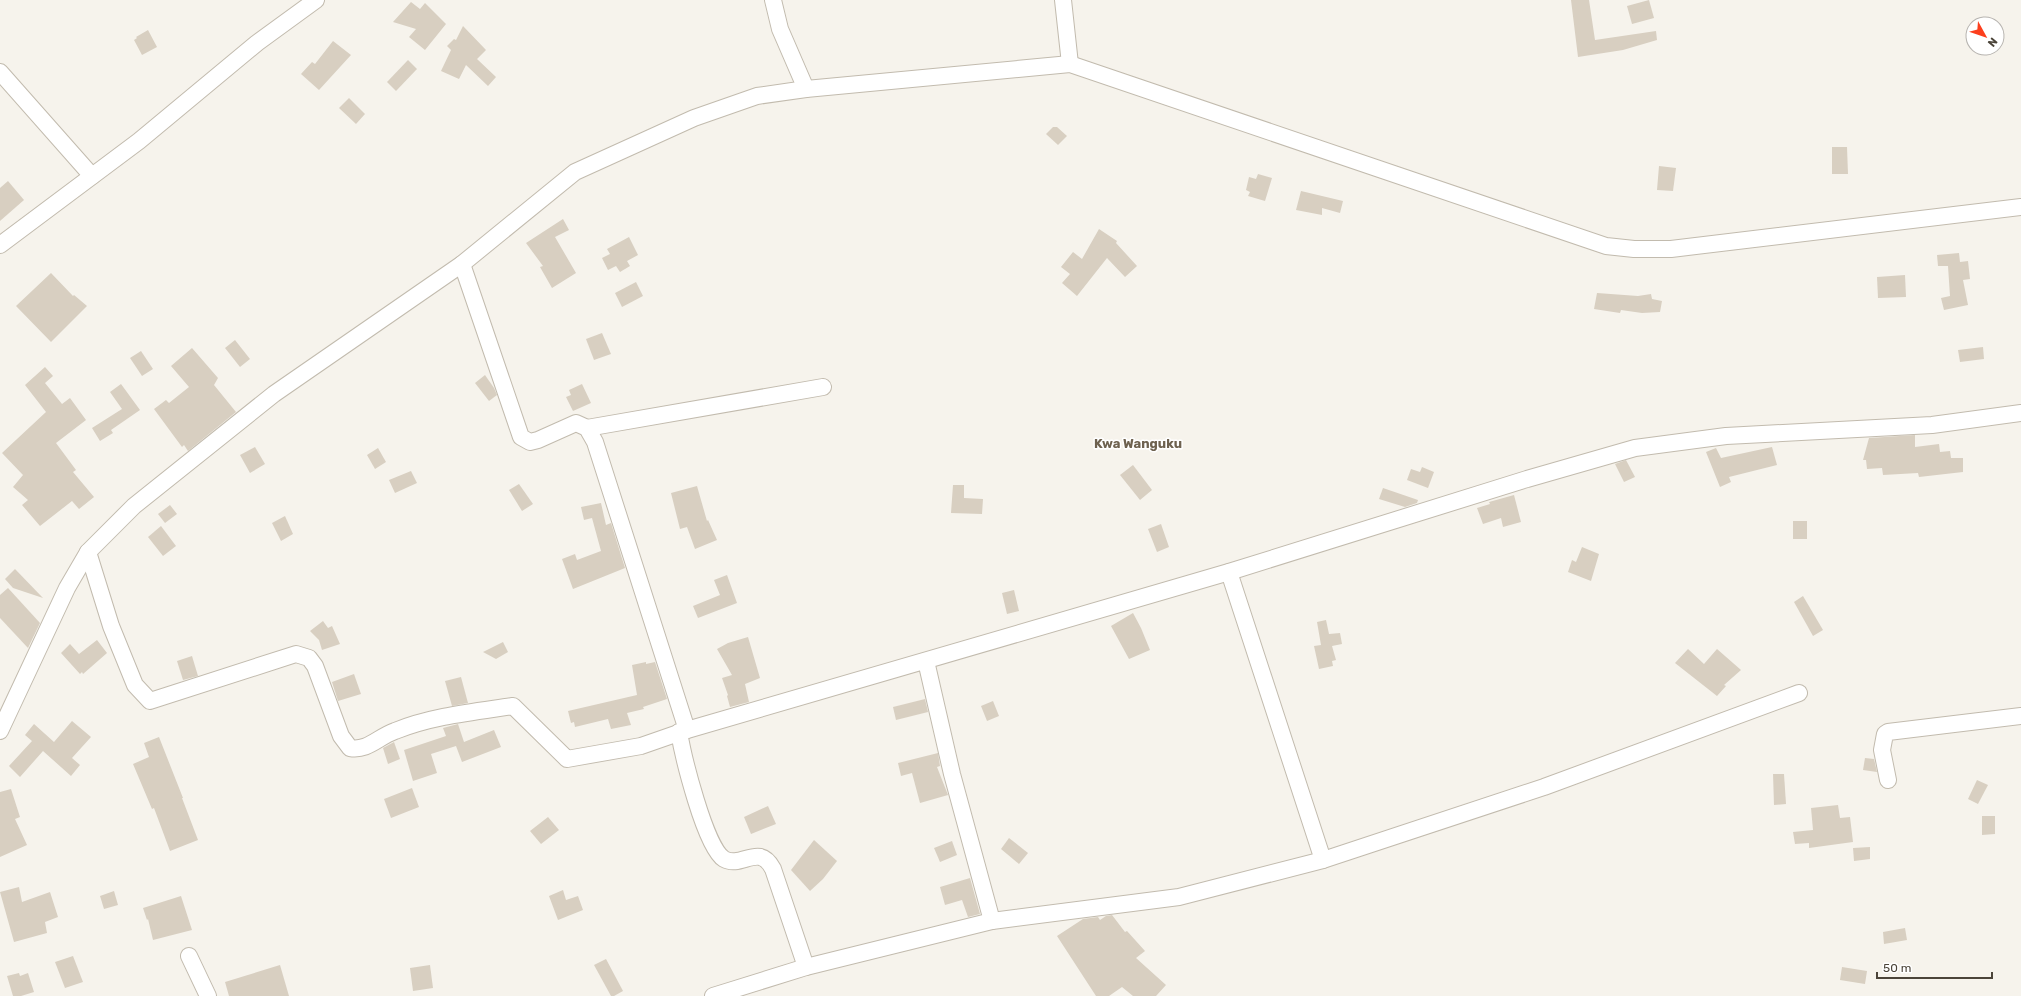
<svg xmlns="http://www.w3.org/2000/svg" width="2021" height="996" font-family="Rubik,sans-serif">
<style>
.building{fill:#d8cfc1}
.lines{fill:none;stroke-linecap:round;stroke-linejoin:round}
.minor-casing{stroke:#c2bbae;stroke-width:18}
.minor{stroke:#fff;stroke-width:16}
.labels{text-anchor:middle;stroke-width:3;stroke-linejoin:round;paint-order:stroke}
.quarter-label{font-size:13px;font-weight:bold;fill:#6e6250;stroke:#fff}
</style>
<rect width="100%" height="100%" fill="#f6f3ec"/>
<!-- building -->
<g class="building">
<polygon points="1571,0 1589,0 1595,40 1656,31 1657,40 1623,50 1578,57"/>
<polygon points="1649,0 1654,18 1632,24 1627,6"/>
<polygon points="411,2 420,9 425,3 446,24 425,50 409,37 416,29 393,22"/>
<polygon points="463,26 486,50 477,59 496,77 488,86 466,65 459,79 441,71 451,50 447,46 454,39 456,40"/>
<polygon points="148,30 157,47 142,55 134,40 137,38 136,37"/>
<polygon points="333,41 351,55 319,90 301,74 312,62 315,64"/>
<polygon points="408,60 417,69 396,91 387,82"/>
<polygon points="349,98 365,114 356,124 339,108"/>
<polygon points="1053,127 1057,127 1067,136 1058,145 1046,134"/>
<polygon points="1832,147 1847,147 1848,174 1832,174"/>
<polygon points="1659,166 1676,168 1673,191 1657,190"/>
<polygon points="1258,174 1272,178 1265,201 1248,196 1250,192 1246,190 1249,177 1256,179"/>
<polygon points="8,181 24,200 0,221 0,188"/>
<polygon points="1301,191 1343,201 1340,213 1322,208 1322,215 1296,210"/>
<polygon points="563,219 569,230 555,237 576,273 552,288 540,267 543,266 526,243"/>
<polygon points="1099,229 1117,241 1116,243 1137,266 1125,277 1107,258 1077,296 1062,283 1070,274 1061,267 1073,252 1082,259"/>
<polygon points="629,237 638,255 627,261 630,266 620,272 616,266 608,270 602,258 610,254 607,249"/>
<polygon points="1959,253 1960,262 1968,261 1970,279 1963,280 1968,305 1944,310 1941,298 1950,296 1948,266 1938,266 1937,255"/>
<polygon points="51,273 73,296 74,295 87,306 51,342 16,306"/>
<polygon points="1905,275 1906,297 1878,298 1877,277"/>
<polygon points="636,282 643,296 622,307 615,293"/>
<polygon points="1597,293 1638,296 1651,294 1652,299 1662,301 1660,312 1642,313 1621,310 1620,313 1594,309"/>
<polygon points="602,333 611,354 594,360 586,339"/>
<polygon points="235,340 250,359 240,367 225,348"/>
<polygon points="1983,347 1984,359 1960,362 1958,350"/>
<polygon points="192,348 218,378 214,385 236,412 188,451 184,445 182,447 154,409 166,400 169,403 189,387 171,366"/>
<polygon points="141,351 153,369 142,376 130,358"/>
<polygon points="45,367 53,376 45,383 62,404 70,398 86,420 56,443 76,470 73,472 94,497 79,509 72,501 40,526 22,505 28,500 13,487 23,475 2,453 46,412 25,385"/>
<polygon points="485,375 494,388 497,395 489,401 475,383"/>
<polygon points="121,384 140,410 111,430 113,433 100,441 92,428 122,409 110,392"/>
<polygon points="582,384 591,403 573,411 566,397 571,395 569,390"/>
<polygon points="1915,435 1915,447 1939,444 1940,452 1950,451 1951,458 1963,458 1963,472 1919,477 1918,473 1883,475 1882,468 1867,469 1866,460 1863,460 1869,438"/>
<polygon points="255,447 265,464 250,473 240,455"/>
<polygon points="1772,447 1777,465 1729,477 1731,482 1720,487 1706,452 1716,448 1721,458"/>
<polygon points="378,448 386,462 375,469 367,455"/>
<polygon points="1626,460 1635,477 1624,482 1615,464"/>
<polygon points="1133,465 1152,490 1140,500 1120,475"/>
<polygon points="1422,467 1434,472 1428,488 1407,480 1411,469 1420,472"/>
<polygon points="411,471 417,483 395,493 389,480"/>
<polygon points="519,484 533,504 522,511 509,490"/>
<polygon points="953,485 964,485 964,498 983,499 982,514 951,513"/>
<polygon points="697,486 707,521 708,520 717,540 695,549 687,527 680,529 671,493"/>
<polygon points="1383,488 1418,500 1417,503 1405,507 1379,499"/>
<polygon points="1514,495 1521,522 1503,527 1501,518 1483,524 1477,508 1490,504 1489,502"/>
<polygon points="601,503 606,525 611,523 625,568 573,589 562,559 575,554 577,560 601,551 592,518 584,520 581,507"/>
<polygon points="170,505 177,514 165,523 158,514"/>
<polygon points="285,516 293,534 281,541 272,523"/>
<rect x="1793" y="521" width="14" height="18"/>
<polygon points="1161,524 1169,547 1157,552 1148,529"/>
<polygon points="161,526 176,546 163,556 148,537"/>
<polygon points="1582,547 1599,554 1591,581 1568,572 1572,560 1576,562"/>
<polygon points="15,569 43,598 13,588 5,579"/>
<polygon points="727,575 737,603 698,618 693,606 720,595 714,580"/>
<polygon points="8,588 40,623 28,648 0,618 0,595"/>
<polygon points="1014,590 1019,611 1007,614 1002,593"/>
<polygon points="1803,596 1823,630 1813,636 1794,602"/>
<polygon points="1133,613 1141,628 1150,650 1129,659 1111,626"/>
<polygon points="1326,620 1329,634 1340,633 1342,644 1332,646 1336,660 1332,661 1333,666 1319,669 1314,646 1321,645 1317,622"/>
<polygon points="323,621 328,628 332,626 340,644 322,650 319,640 310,631"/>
<polygon points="748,637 760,678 745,684 749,702 730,707 727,696 728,695 722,678 732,675 717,649 728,643"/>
<polygon points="97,640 107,653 83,674 82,672 80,674 61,653 70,644 79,654"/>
<polygon points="503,642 508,652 496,659 483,652"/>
<polygon points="1688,649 1704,664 1717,649 1741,670 1724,685 1726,686 1717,696 1675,663"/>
<polygon points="192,656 198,676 183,680 177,661"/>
<polygon points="646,662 646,664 655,662 667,699 643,707 644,709 627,713 631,725 611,729 608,719 575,727 574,722 571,723 568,711 637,695 632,665"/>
<polygon points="354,674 361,694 338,701 332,682"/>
<polygon points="461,677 468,703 452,706 445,681"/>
<polygon points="925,699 928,712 896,720 893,707"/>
<polygon points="993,701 999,716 987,721 981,706"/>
<polygon points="72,721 91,737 72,758 80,765 71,776 43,751 20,777 9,766 32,741 25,735 34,724 54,742"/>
<polygon points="458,724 464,742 494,730 501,747 462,762 456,746 431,754 437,773 413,781 404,750 446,736 443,728"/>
<polygon points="159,737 183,798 182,798 198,840 170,851 154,808 152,809 133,764 149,757 144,743"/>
<polygon points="394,742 400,759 388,764 383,748"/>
<polygon points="938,753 940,766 937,767 948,795 920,803 912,773 901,776 898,763"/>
<polygon points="1865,758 1874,759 1877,772 1863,770"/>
<polygon points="1773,774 1784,774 1786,804 1774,805"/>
<polygon points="1977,780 1988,785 1978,804 1968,799"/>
<polygon points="412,788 419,807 391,818 384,799"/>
<polygon points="11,789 20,817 15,819 27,845 0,857 0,792"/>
<polygon points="1838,805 1840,818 1850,817 1853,842 1809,848 1809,843 1795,844 1793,832 1813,830 1811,808"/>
<polygon points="768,806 776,824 751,834 744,817"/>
<polygon points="1982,816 1995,816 1995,834 1982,835"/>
<polygon points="548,817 559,830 541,844 530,831"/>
<polygon points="1009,838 1028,853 1019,864 1001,849"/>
<polygon points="814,840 837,861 823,879 810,891 791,870"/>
<polygon points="952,841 957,855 940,862 934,848"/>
<polygon points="1870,847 1870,859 1854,861 1853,848"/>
<polygon points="970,878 980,914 968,917 962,900 945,905 940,887"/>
<polygon points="19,887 22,902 50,892 58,917 45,922 47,933 14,942 0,892"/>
<polygon points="563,890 566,900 578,896 583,910 558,920 549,896"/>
<polygon points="114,891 118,905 104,909 100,896"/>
<polygon points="181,896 192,930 153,940 148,919 147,920 143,908"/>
<polygon points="1112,915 1125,932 1127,931 1145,951 1136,958 1166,985 1156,996 1133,996 1122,987 1109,996 1096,996 1057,936 1083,919 1098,917 1100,920 1106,916"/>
<polygon points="1905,928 1907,940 1884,944 1883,932"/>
<polygon points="73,956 83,982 65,988 55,962"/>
<polygon points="606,959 623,991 614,996 611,996 594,965"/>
<polygon points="280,965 289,996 229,996 225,982"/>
<polygon points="430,965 433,988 413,991 410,968"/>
<polygon points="1842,967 1867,971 1865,984 1840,980"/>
<polygon points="19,973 20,976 28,973 34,992 21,996 13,996 7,976"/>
</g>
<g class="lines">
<!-- minor casing -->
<g class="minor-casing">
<g id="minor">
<polyline points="773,0 780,29 806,89"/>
<polyline points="1063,0 1070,64"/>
<polyline points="0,72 92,176"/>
<polyline points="0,245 139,141 257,43 316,0"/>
<polyline points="462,264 521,437 530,442 538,440 576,423 587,428 595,442 687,730"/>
<polyline points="587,428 823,387"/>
<path d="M88 552 111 626 135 685 150 701 296 654 309 658 315 666 341 736 350 748C368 751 378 737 395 731 432 716 473 712 513 706L567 759 641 746 687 730 1229 572 1527 479 1635 448 1726 436 1932 425 2021 413"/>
<polyline points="1229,572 1323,860"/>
<polyline points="926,661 952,774 992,921"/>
<polyline points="0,731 67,588 88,552 134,506 274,394 462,264 575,172 694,118 757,96 806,89 1070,64 1606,246 1634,249 1671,249 2021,207"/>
<path d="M679 732C683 756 705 847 724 859 742 869 759 842 773 869L806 967"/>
<polyline points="1888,780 1882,750 1885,734 1888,732 2021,716"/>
<polyline points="189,956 208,996"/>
<polyline points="713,996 806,967 992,921 1179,897 1323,860 1544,787 1799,693"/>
</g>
</g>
<!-- minor -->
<use href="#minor" class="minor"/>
</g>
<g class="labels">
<!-- quarter labels -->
<g class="quarter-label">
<text x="1138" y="448">Kwa Wanguku</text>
</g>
</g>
<!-- north arrow -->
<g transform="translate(1985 36) rotate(130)"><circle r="19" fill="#ffffff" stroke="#b7b4b0"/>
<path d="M0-3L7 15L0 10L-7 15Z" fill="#fc3f1d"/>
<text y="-6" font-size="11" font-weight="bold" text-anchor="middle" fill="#4b4439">N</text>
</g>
<!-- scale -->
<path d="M1877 972v6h115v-6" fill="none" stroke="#4b4439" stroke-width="2"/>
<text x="1883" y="972" font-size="12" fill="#4b4439" stroke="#ffffff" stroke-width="3" paint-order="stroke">50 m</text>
</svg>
